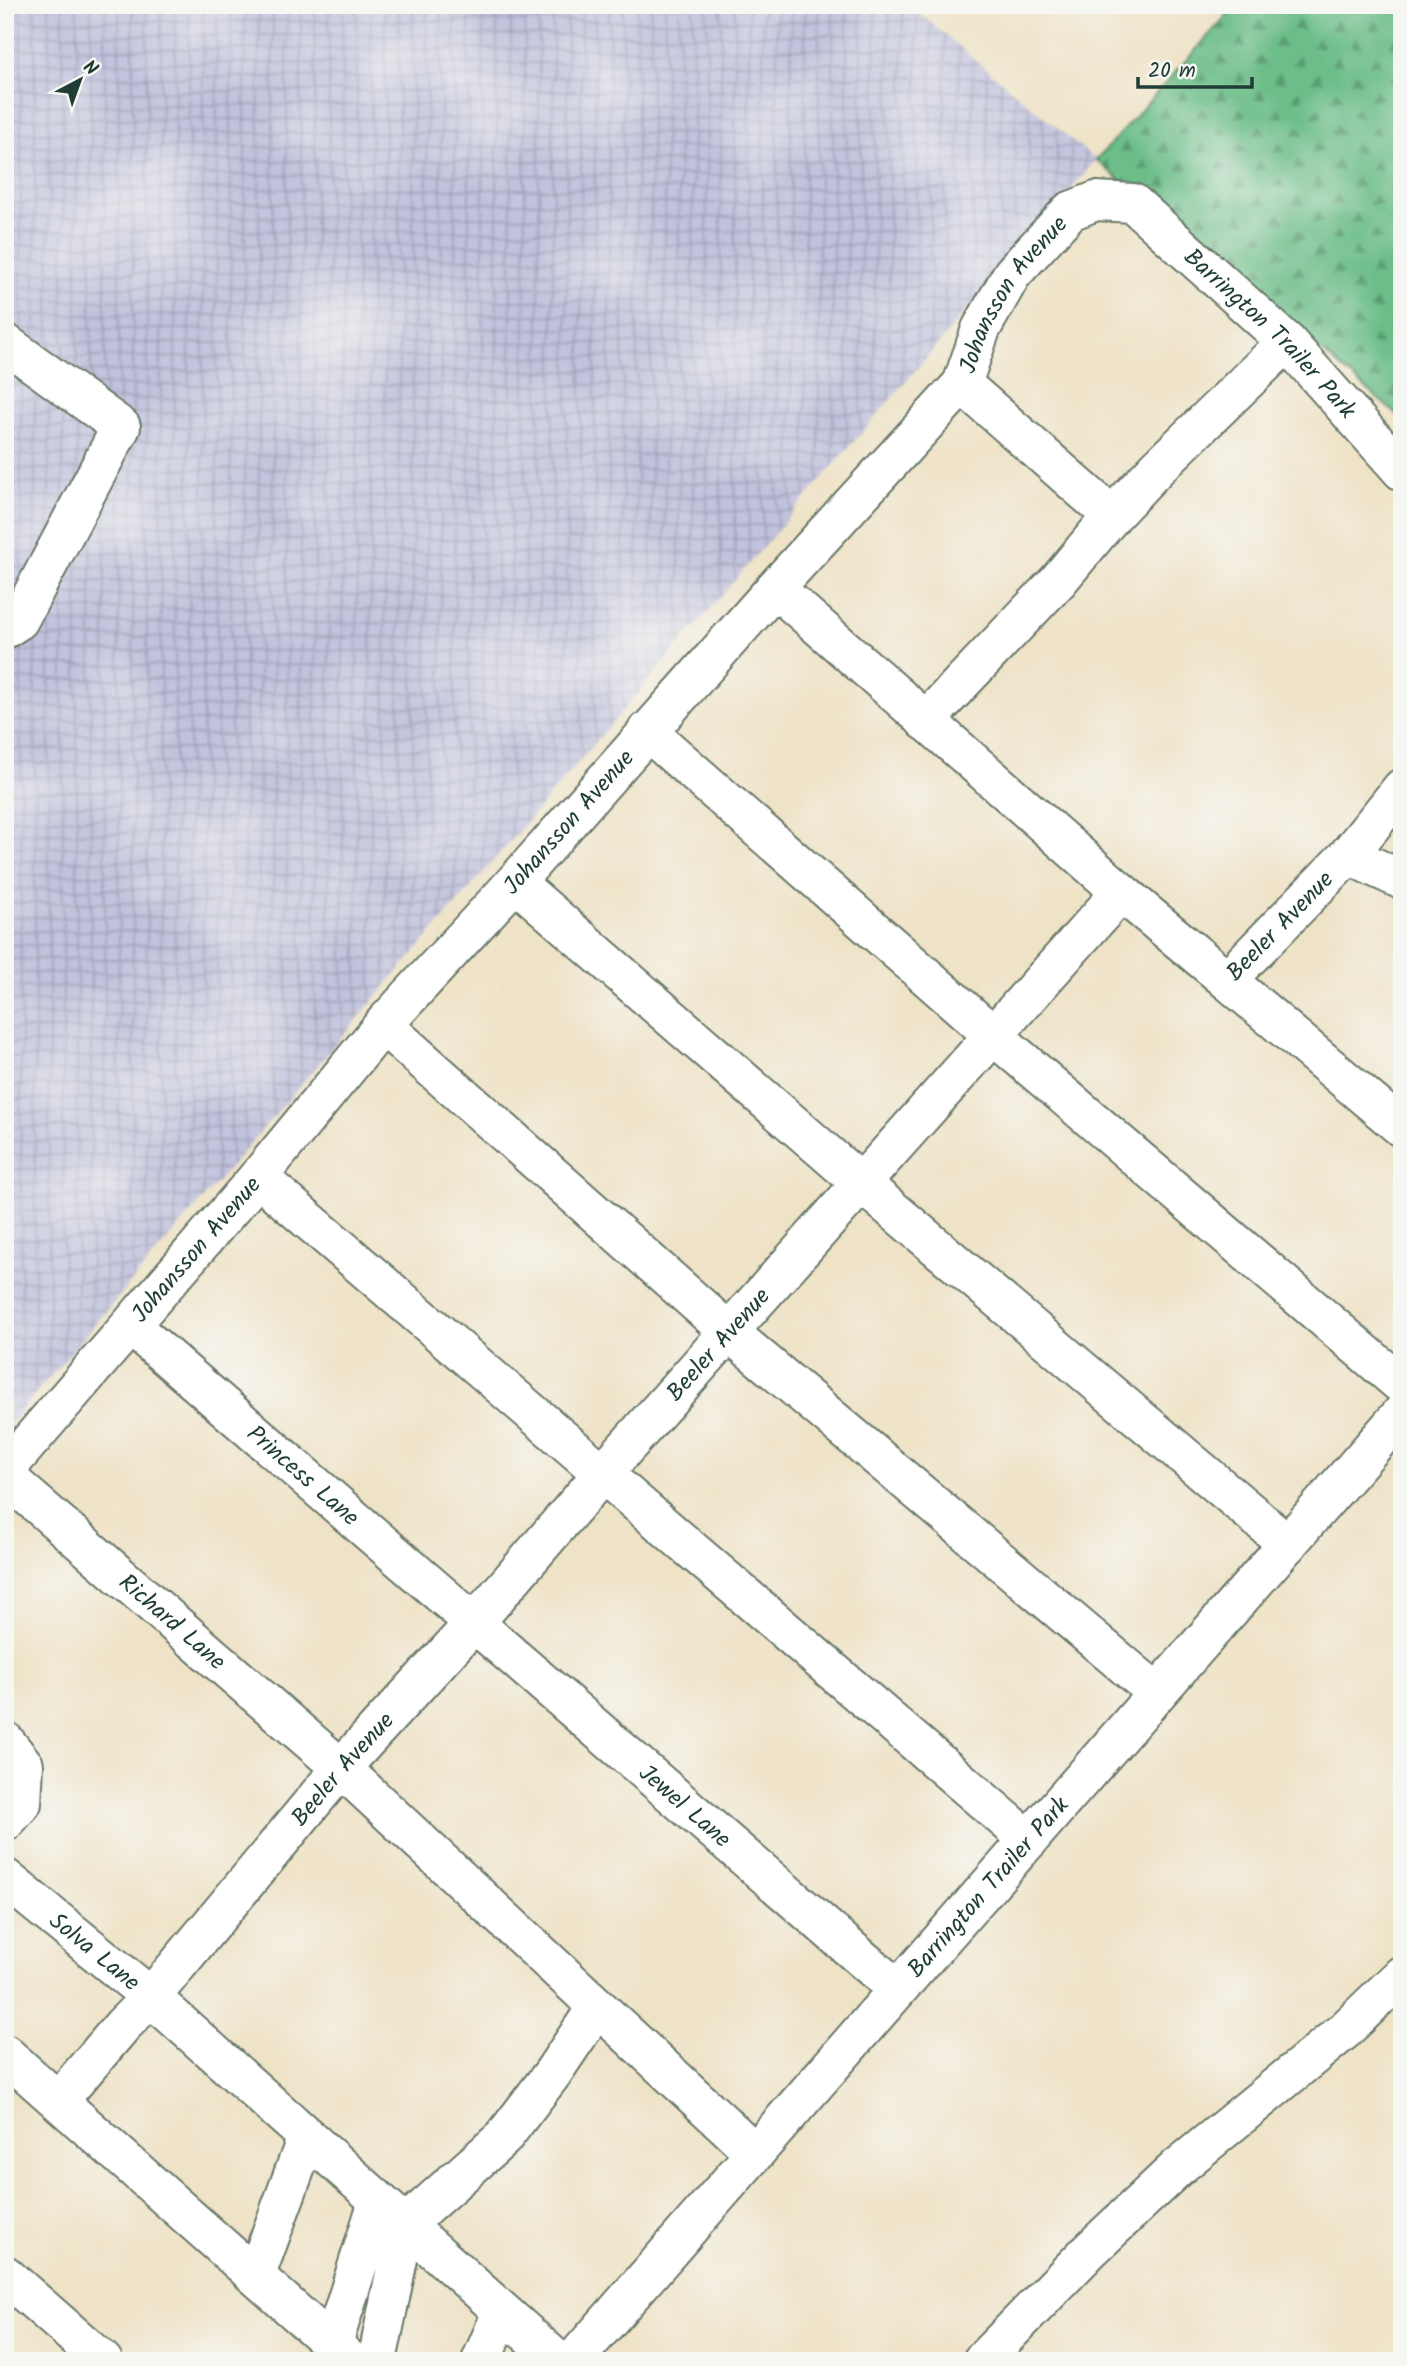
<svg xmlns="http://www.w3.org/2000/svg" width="1407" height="2366" font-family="Kalam,sans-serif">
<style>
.industrial{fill:url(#industrial-grid)}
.forest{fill:url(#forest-firs);stroke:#467d5e;stroke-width:2}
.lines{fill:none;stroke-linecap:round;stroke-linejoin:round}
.minor-casing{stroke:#687767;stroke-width:42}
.minor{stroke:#fff;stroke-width:38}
.labels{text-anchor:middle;stroke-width:6;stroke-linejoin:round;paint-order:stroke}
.street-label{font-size:24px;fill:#1f3d34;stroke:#f6f6f2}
</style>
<defs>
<pattern id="industrial-grid" width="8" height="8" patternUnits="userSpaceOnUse" patternTransform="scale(1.75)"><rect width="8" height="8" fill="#c1c2dd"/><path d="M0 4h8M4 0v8" fill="none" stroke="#9c9fb4"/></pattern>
<pattern id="forest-firs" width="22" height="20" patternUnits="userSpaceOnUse" patternTransform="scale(1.75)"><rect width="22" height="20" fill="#6cbd88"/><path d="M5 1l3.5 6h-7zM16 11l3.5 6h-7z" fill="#589b70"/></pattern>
</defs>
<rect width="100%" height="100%" fill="#f6f6f2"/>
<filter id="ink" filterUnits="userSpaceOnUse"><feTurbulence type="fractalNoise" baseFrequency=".0143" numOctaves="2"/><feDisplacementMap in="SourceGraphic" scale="14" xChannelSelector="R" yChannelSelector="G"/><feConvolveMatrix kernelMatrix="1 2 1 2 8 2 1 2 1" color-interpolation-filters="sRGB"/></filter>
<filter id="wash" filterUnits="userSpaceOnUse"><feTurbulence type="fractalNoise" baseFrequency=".00686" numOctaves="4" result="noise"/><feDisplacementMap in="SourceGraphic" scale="28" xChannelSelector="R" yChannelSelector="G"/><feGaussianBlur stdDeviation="1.57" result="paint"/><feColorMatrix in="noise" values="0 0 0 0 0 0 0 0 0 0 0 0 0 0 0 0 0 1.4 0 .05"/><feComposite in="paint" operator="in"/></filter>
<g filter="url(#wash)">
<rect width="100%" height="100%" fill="#efe3c7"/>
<!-- industrial -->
<polygon class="industrial" points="5,5 909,5 1096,160 5,1429"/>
<!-- forest -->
<polygon class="forest" points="1236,5 1402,5 1402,419 1096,160"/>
</g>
<g filter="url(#ink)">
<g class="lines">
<!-- minor casing -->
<g class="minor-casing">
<g id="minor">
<polyline points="5,343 121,427 19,620 5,629"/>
<polyline points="962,384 1112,516"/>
<polyline points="775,588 1121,892"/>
<polyline points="925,721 1058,581 1112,516 1157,468 1287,342"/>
<polyline points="647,731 994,1036 1402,1385"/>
<polyline points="1348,855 1402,880"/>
<polyline points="515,882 862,1184 1288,1544"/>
<polyline points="1227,980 1402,1128"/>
<polyline points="383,1025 729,1332 1156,1692"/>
<polyline points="258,1177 1029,1840"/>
<path id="s1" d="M131 1326 897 1989"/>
<path id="s2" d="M5 1470 258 1177 383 1025 515 882 775 588 962 384 981 329 1012 274 1070 211 1096 201 1133 203 1287 342 1402 471"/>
<path id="s3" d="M5 1476 341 1768 754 2152"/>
<polyline points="5,1741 24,1765 22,1803 5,1822"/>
<path id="s4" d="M5 1878 151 1997 558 2361"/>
<polyline points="5,2054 351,2361"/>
<path id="s5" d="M59 2100 123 2025 151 1997 341 1768 475 1622 603 1473 1121 892 1227 980 1348 855 1402 788"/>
<polyline points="253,2274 260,2264 307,2137"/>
<polyline points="5,2275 103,2361"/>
<polyline points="330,2343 336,2334 378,2201"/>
<polyline points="377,2361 405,2225 503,2138 552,2074 597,2007"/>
<polyline points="481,2361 502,2312"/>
<path id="s6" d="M573 2361 1402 1413"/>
<polyline points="982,2361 1089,2251 1177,2168 1345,2030 1402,1975"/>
</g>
</g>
<!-- minor -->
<use href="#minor" class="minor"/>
</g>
</g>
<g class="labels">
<!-- street labels -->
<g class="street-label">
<text dy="8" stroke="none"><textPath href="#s2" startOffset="1552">Johansson Avenue</textPath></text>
<text dy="8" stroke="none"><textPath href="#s2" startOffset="1909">Barrington Trailer Park</textPath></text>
<text dy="8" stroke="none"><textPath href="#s2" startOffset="859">Johansson Avenue</textPath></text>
<text dy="8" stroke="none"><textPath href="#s5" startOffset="1822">Beeler Avenue</textPath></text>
<text dy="8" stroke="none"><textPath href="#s2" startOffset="292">Johansson Avenue</textPath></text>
<text dy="8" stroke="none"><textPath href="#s5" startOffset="1003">Beeler Avenue</textPath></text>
<text dy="8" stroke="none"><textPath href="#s1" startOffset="228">Princess Lane</textPath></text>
<text dy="8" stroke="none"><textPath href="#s3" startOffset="222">Richard Lane</textPath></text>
<text dy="8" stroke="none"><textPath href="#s5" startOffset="436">Beeler Avenue</textPath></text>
<text dy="8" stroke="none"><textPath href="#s1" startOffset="733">Jewel Lane</textPath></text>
<text dy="8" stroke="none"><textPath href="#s6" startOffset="630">Barrington Trailer Park</textPath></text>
<text dy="8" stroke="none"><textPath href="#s4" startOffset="116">Solva Lane</textPath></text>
</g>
</g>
<!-- margin -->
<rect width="1407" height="2366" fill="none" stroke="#f6f6f2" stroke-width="28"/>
<!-- north arrow -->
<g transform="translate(80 80) rotate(41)" stroke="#f6f6f2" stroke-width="5" paint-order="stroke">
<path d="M0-5L12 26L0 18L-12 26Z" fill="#1f3d34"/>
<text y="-10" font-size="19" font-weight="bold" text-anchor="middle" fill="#1f3d34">N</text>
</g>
<!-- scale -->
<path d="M1138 77v10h114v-10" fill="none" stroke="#1f3d34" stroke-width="3.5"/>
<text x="1148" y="77" font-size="21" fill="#1f3d34" stroke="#f6f6f2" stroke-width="5" paint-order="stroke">20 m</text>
</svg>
